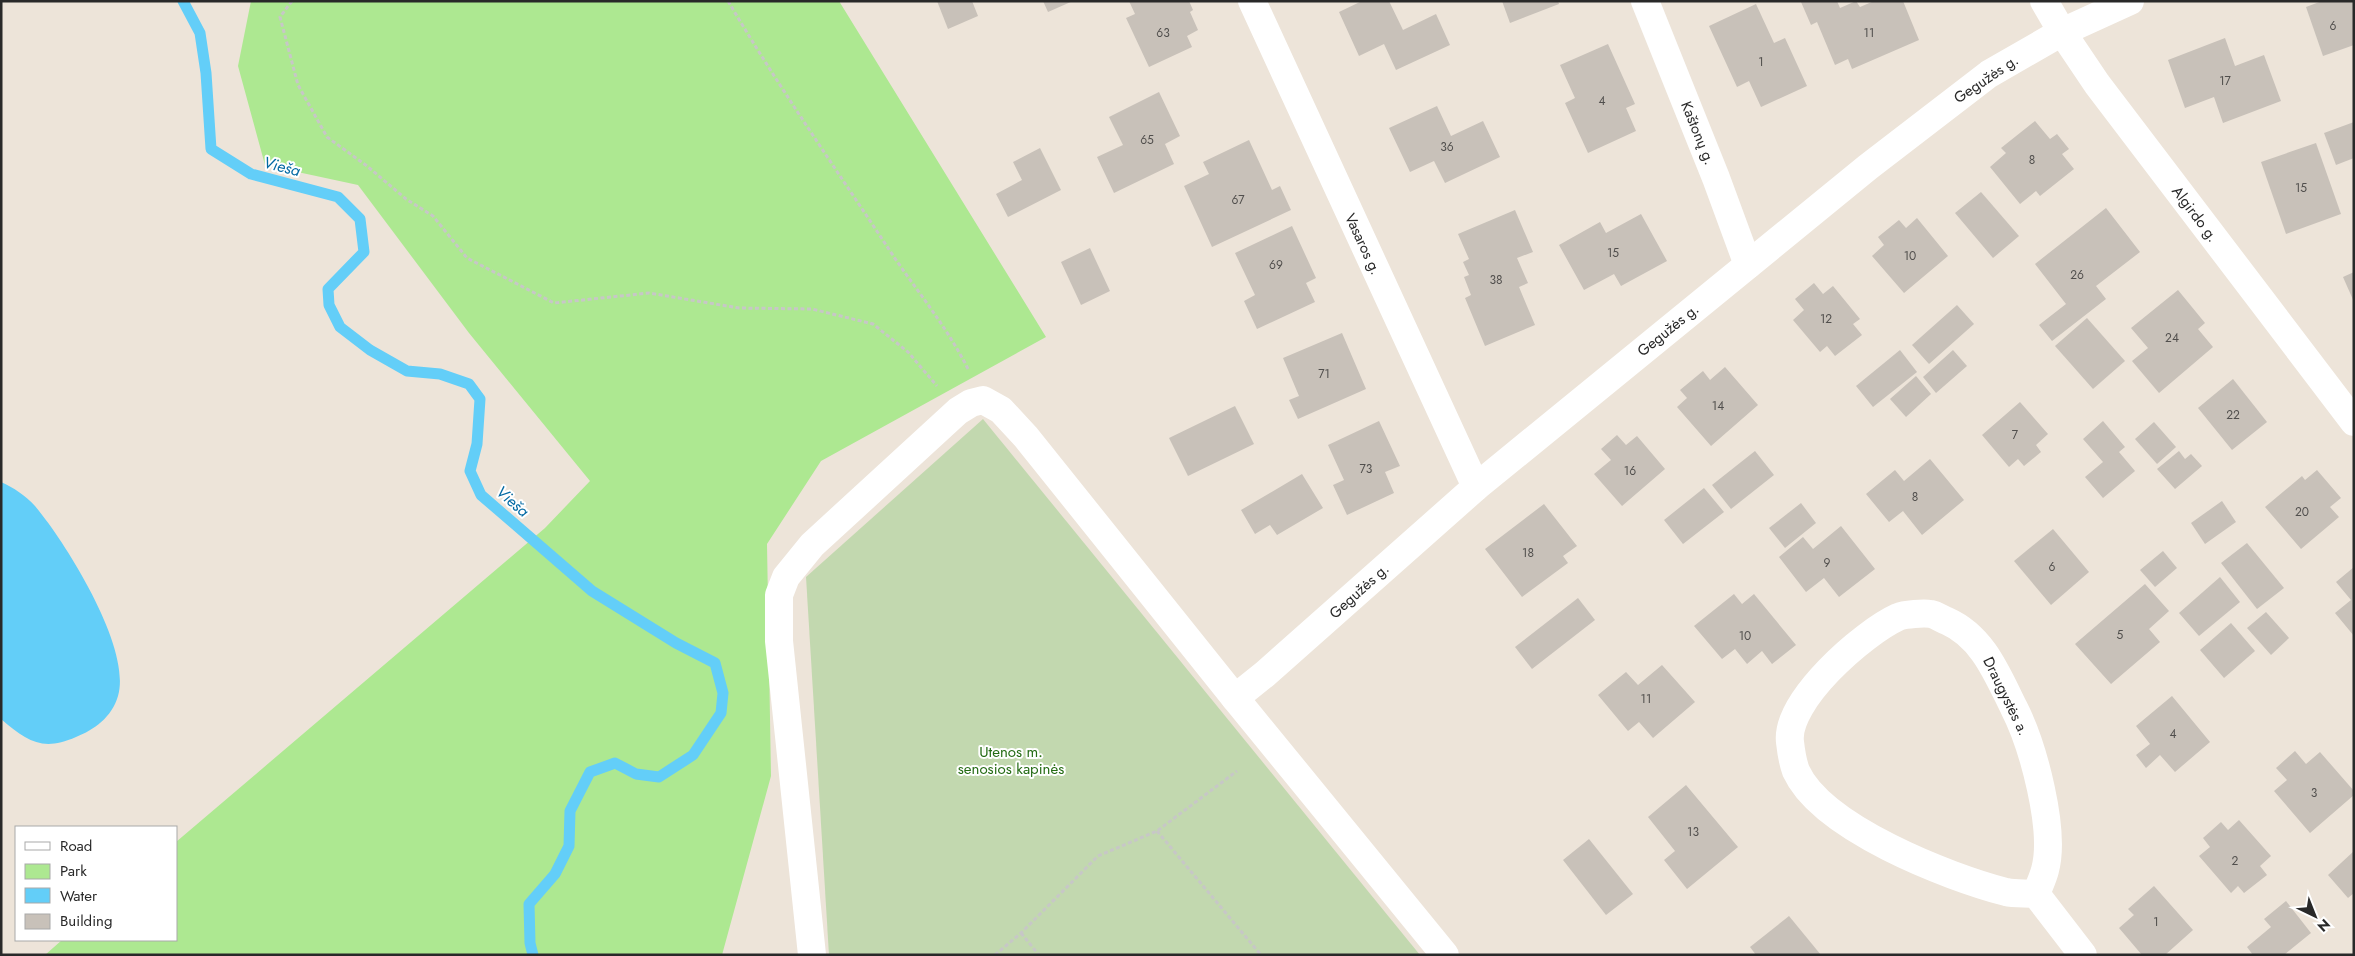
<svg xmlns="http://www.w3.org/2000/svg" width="2355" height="956" font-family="Jost,sans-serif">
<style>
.green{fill:#ade891}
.cemetery{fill:#c2d8af}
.water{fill:#63cef8}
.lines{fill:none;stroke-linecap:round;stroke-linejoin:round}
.stream{stroke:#63cef8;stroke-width:11}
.building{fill:#c8c1b9}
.path{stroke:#c7c7c7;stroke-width:3;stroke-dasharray:4 2.5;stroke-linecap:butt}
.minor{stroke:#fff;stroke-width:28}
.labels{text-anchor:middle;stroke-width:4;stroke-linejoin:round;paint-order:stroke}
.number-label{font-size:12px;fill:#514f4d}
.street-label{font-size:15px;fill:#292929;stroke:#fff}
.park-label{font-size:15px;fill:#246b14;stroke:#fff}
.water-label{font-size:16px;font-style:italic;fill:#0369a3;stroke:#fff}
</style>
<rect width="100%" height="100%" fill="#ede4d9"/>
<!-- green -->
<polygon class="green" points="251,1 839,1 1046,337 821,461 767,544 771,776 722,955 45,955 62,940 176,940 176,842 545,528 590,481 469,333 358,185 265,165 238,66"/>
<!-- cemetery -->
<polygon class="cemetery" points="983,419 1420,955 829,955 806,577"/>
<!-- water -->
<path class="water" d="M1 482C14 488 25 495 35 506 66 543 132 648 118 696 112 717 94 730 76 737 42 752 27 741 1 719Z"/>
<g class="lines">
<!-- stream -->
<polyline class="stream" points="183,1 200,33 206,73 211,149 251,174 338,197 360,219 364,252 328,289 329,305 340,327 370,350 407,371 440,374 469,384 480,399 477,444 470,471 481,495 592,591 676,643 715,663 723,693 721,713 693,755 659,777 636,774 615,763 590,772 570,811 569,846 555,874 529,904 530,943 533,955"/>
</g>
<!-- building -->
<g class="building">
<polygon points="937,1 972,1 978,16 948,29"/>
<polygon points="1043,1 1073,1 1048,12"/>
<polygon points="1129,1 1189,1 1193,10 1190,12 1198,30 1187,36 1192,47 1149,67 1126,18 1135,14"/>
<polygon points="1362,1 1389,1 1403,30 1436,14 1450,45 1396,70 1384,44 1359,56 1339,12"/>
<polygon points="1502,1 1558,1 1559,4 1510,23"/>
<polygon points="1803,1 1837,1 1840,8 1856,1 1860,7 1874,1 1903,1 1919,40 1852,69 1848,59 1835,65 1817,22 1811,25 1801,2"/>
<polygon points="2322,1 2353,1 2354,4 2354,45 2323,56 2306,7"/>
<polygon points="1756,4 1774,43 1785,38 1807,86 1761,107 1749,81 1737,87 1709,26"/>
<polygon points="2225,38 2235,66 2264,55 2281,101 2223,123 2214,97 2185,108 2168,60"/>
<polygon points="1608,44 1635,104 1626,108 1636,131 1588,153 1565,103 1575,98 1560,65"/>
<polygon points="1159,92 1180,136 1165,144 1174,164 1114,193 1097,157 1123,145 1109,117"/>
<polygon points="1437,106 1451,136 1483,121 1500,157 1445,183 1434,161 1410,172 1389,128"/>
<polygon points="2035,121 2050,139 2057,134 2069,149 2062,154 2074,169 2040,196 2036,191 2020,204 1990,167 2006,153 2001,148"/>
<polygon points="2354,122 2354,158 2336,165 2324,133"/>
<polygon points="1249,140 1272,190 1280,186 1291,210 1212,247 1184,186 1209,174 1203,162"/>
<polygon points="2316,143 2341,214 2286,234 2261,162"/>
<polygon points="1040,148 1061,190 1008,217 996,194 1022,180 1013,162"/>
<polygon points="1981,192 2019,236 1993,258 1955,213"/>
<polygon points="2106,208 2140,252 2096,286 2106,299 2052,341 2039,325 2066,304 2035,264"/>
<polygon points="1515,210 1533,252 1517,258 1528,283 1519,287 1535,325 1485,346 1465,298 1471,295 1464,277 1469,275 1463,262 1469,259 1458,234"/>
<polygon points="1641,214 1667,261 1621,286 1614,274 1584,290 1559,245 1600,222 1606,233"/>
<polygon points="1917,218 1948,256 1904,293 1872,256 1884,245 1878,237 1899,220 1906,228"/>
<polygon points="1292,226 1316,278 1306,283 1315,302 1257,329 1244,301 1255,295 1235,253"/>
<polygon points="1090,248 1110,291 1081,305 1061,262"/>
<polygon points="2354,272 2354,302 2343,277"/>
<polygon points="1814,283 1823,294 1833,286 1860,319 1853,324 1862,335 1835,356 1827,346 1820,352 1793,320 1804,310 1795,299"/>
<polygon points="2178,290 2205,323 2198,329 2213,347 2159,393 2132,361 2148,348 2131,328"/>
<polygon points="1957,305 1974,324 1929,364 1912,345"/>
<polygon points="2087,318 2125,361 2093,389 2055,346"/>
<polygon points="1342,333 1366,389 1298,419 1289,400 1299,396 1283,358"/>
<polygon points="1900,350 1917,372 1873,407 1856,386"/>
<polygon points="1953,350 1967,366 1936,393 1923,377"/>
<polygon points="1725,367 1758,405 1711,446 1677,407 1687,398 1680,390 1703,371 1710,380"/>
<polygon points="1916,376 1931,394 1906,417 1890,399"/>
<polygon points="2233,379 2267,422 2232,450 2198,408"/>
<polygon points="2020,402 2048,434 2036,445 2041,452 2024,466 2018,459 2009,467 1982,435"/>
<polygon points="1235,406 1254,444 1188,476 1169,438"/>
<polygon points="1379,421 1400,466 1385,472 1394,493 1347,515 1333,485 1344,480 1328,445"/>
<polygon points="2103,421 2125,447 2119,452 2135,471 2103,498 2085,477 2103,462 2083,439"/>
<polygon points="2154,422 2176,447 2157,464 2135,439"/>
<polygon points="1617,435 1626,445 1637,436 1665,469 1622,506 1594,474 1611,460 1601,449"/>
<polygon points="1755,451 1774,475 1731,509 1712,485"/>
<polygon points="2179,451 2185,459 2191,454 2202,466 2175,489 2157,469"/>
<polygon points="1930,459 1964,500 1922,535 1903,511 1889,522 1866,494 1895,470 1904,481"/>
<polygon points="2317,470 2341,498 2330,507 2339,517 2301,549 2265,507 2302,476 2305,480"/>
<polygon points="1302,474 1323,508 1277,535 1270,525 1255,534 1241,510"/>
<polygon points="1704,488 1724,512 1683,544 1664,520"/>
<polygon points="2222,501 2236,522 2205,544 2191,523"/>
<polygon points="1801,503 1816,523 1785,548 1769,528"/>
<polygon points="1544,504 1577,546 1563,556 1568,563 1522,597 1485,549"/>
<polygon points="1841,526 1875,569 1839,597 1824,578 1806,592 1779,557 1803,537 1813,549"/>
<polygon points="2053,529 2089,572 2051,605 2014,561"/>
<polygon points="2247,543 2284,588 2257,609 2221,563"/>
<polygon points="2163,551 2177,568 2155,587 2140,570"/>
<polygon points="2354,567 2354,636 2335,613 2351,600 2336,582"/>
<polygon points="2220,577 2240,602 2199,636 2179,613"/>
<polygon points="2145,584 2169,611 2149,629 2160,642 2111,684 2075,644"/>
<polygon points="1734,594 1742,604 1754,594 1796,645 1772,664 1762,651 1747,664 1735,649 1722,659 1694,626"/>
<polygon points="1578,598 1595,620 1532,669 1515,647"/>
<polygon points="2266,612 2289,638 2271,655 2247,628"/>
<polygon points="2231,623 2255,651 2224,678 2200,650"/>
<polygon points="1662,665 1695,702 1653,738 1639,722 1628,731 1598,695 1626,672 1638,685"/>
<polygon points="2172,696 2210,742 2175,772 2160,755 2146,768 2136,755 2150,744 2136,726"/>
<polygon points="2295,751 2306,764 2320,752 2354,791 2354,795 2310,833 2274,791 2287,780 2276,768"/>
<polygon points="1686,785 1738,847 1687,889 1664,860 1675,851 1648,817"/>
<polygon points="2239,820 2271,856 2260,866 2267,875 2244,893 2238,886 2231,893 2199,856 2210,847 2203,838 2221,822 2228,830"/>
<polygon points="1589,839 1633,894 1606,915 1563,860"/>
<polygon points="2354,851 2354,893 2348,898 2328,875"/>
<polygon points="2154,886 2193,930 2165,955 2142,955 2119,928 2134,915 2128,909"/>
<polygon points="2286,901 2311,933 2284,955 2253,955 2247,947 2271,927 2264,919"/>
<polygon points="1789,916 1821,955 1756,955 1750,947"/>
</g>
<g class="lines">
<!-- path -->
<g class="path">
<polyline points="292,1 280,17 298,85 327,137 367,166 406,199 433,216 467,258 554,303 649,293 739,308 812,309 873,324 908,352 937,386"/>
<path d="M728 1C780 89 838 172 894 257 920 295 949 330 969 371"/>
<polyline points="1157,831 1261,955"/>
<polyline points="1021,933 1039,955"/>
<polyline points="995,955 1021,933 1098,856 1157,831 1237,771"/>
</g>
<!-- minor -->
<g class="minor">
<polyline points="1252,1 1476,487"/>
<polyline points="1645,1 1716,178 1748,265"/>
<polyline points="2044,1 2062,32 2097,84 2354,422"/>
<polyline points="1235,698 1265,674 1476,487 1868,167 1989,74 2062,32 2130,1"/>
<path d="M2036 894C2039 886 2043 878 2045 870 2056 830 2033 745 2014 708 1997 674 1983 637 1947 621 1942 619 1936 615 1931 614 1924 613 1905 614 1898 617 1863 633 1785 701 1790 742 1791 751 1793 763 1796 771 1822 828 1948 877 2006 892 2015 894 2026 893 2036 894L2083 955"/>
<polyline points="812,955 779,641 779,595 786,577 812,545 958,411 971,403 983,400 1001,410 1026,437 1235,698 1445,955"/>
</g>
</g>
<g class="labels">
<!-- number labels -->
<g class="number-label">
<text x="2333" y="30">6</text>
<text x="1163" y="37">63</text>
<text x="1869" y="37">11</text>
<text x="1761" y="66">1</text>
<text x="2225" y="85">17</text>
<text x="1602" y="105">4</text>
<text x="1147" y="144">65</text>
<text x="1447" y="151">36</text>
<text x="2032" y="164">8</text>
<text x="2301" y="192">15</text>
<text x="1238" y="204">67</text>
<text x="1613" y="257">15</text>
<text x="1910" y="260">10</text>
<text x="1276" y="269">69</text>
<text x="2077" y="279">26</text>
<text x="1496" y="284">38</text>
<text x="1826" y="323">12</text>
<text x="2172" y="342">24</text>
<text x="1324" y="378">71</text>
<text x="1718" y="410">14</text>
<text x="2233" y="419">22</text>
<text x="2015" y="439">7</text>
<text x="1366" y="473">73</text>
<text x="1630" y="475">16</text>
<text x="1915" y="501">8</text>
<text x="2302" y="516">20</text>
<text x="1528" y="557">18</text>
<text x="1827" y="567">9</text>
<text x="2052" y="571">6</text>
<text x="2120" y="639">5</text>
<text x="1745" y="640">10</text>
<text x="1646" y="703">11</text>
<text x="2173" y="738">4</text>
<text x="2314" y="797">3</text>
<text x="1693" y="836">13</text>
<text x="2235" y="865">2</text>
<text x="2156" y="926">1</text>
</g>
<!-- street labels -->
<g class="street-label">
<text transform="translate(1986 79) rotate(-34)" y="5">Gegužės g.</text>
<text transform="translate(1698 133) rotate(68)" y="5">Kaštonų g.</text>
<text transform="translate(2195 214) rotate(53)" y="5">Algirdo g.</text>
<text transform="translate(1363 244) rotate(65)" y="5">Vasaros g.</text>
<text transform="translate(1668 330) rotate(-39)" y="5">Gegužės g.</text>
<text transform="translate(1359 591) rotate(-42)" y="5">Gegužės g.</text>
<text transform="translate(2006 696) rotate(64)" y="5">Draugystės a.</text>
</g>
<!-- park labels -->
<g class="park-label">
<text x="1011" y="757">Utenos m.<tspan x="1011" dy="17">senosios kapinės</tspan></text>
</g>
<!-- water labels -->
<g class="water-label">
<text transform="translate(282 166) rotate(14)" y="6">Vieša</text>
<text transform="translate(513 501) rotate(41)" y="6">Vieša</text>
</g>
</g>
<!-- border -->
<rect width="2355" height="956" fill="none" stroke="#292929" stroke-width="5"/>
<!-- legend -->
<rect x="15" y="826" width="162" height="115" fill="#ffffff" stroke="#a9a9a9"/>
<rect x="25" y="842" width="25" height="8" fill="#ffffff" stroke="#a9a9a9"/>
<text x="60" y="851" font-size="15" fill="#292929">Road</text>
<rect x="25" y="864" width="25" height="15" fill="#ade891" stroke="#a9a9a9"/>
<text x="60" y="876" font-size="15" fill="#292929">Park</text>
<rect x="25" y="888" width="25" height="15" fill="#63cef8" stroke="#a9a9a9"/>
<text x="60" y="901" font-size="15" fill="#292929">Water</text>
<rect x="25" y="914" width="25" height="15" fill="#c8c1b9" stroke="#a9a9a9"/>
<text x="60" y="926" font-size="15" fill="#292929">Building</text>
<!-- north arrow -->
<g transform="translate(2315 916) rotate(137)" stroke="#ffffff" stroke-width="4" paint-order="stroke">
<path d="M0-4L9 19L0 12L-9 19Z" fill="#292929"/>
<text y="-8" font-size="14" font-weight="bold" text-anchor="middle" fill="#292929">N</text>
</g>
</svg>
